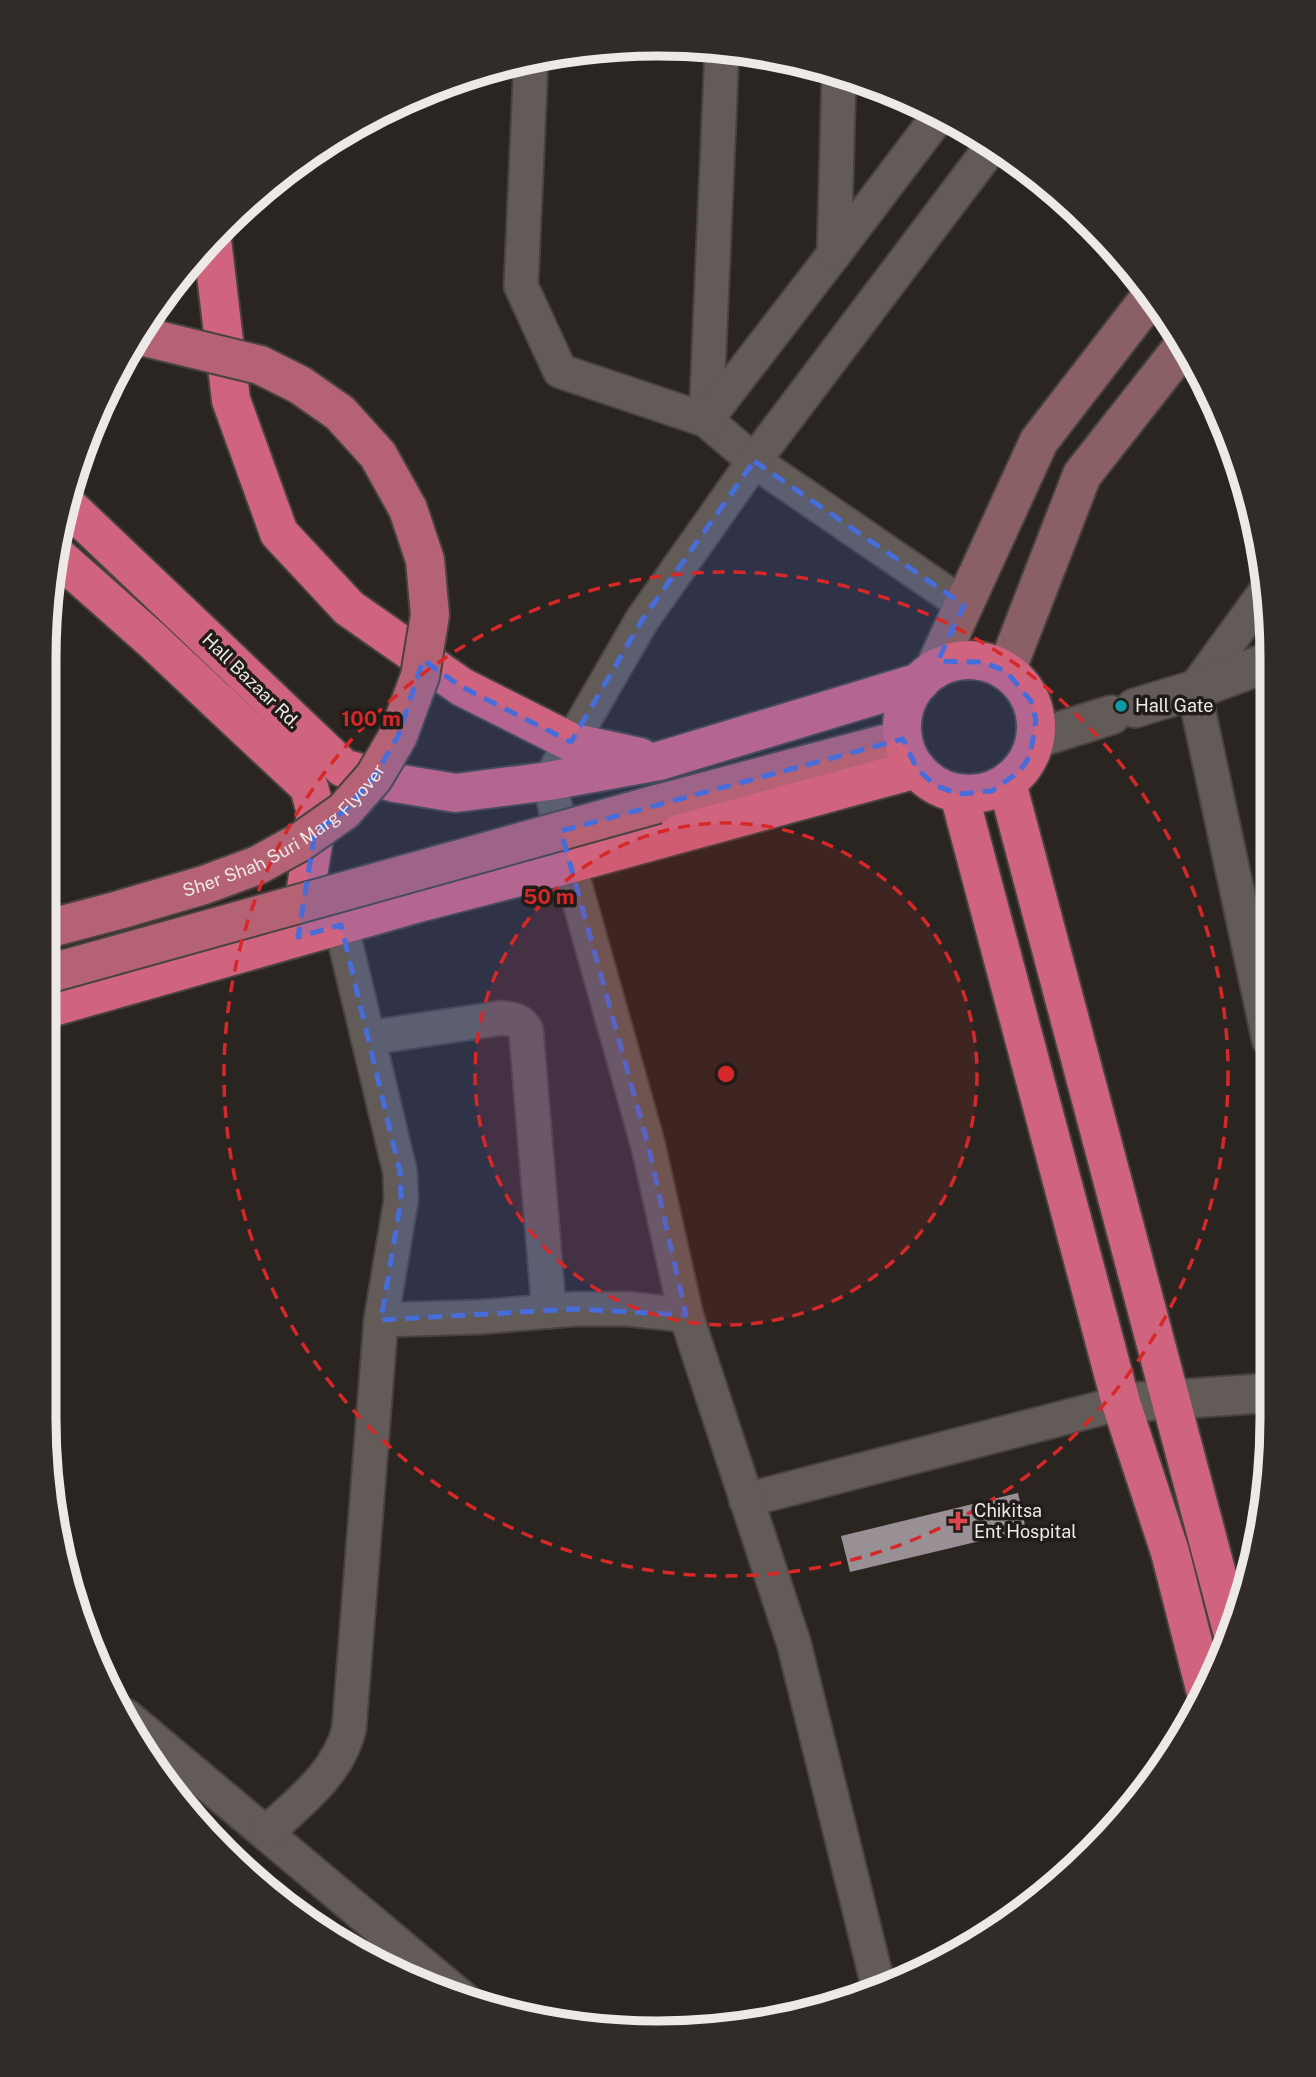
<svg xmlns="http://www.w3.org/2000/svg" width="1316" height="2077" font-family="'Public Sans',sans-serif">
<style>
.building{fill:#989095}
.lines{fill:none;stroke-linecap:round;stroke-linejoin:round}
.minor-casing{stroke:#484340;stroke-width:37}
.tertiary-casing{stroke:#484340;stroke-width:42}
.secondary-casing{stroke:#484340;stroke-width:42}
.primary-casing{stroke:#484340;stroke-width:42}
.trunk-casing{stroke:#484340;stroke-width:42}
.minor{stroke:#625b57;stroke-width:33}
.tertiary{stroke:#625b57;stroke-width:38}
.secondary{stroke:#8b5f66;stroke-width:38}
.primary{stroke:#b46274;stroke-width:38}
.trunk{stroke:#d0647e;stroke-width:38}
.primary-bridge-casing{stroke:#484340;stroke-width:42;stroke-linecap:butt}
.primary-bridge{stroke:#b46274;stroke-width:38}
.marked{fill:#476ddb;fill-opacity:0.2;stroke:#476ddb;stroke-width:5;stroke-dasharray:14 9;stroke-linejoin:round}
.ring{fill:none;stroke:#d62828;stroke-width:3.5;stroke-dasharray:12 9}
.culture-dot{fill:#0f9aa8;stroke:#221c18;stroke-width:2.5}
.health-dot{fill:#e0444e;stroke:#221c18;stroke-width:2.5}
.labels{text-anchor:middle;stroke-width:7;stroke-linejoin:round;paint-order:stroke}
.street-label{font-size:18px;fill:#ede9e6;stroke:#221c18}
.poi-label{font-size:18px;fill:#ede9e6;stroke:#221c18;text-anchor:start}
.rim{fill:none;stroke:#ede9e6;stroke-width:9}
.centre{fill:#d62828;stroke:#221c18;stroke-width:3.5}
.ring-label{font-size:21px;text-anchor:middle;font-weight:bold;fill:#d62828;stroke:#221c18;stroke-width:7;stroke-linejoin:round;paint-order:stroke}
</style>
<rect width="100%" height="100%" fill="#2b2522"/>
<!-- building -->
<polygon class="building" points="1018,1493 1026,1530 850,1572 841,1536"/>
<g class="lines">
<!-- minor casing -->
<g class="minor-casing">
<g id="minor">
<polyline points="722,49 706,420 754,461 964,605"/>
<polyline points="531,60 521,286 560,371 706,420 834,254 839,73"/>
<polyline points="834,254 940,114"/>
<polyline points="1266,591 1194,690 1269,1040"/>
<path d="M368 1038 501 1018C513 1019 520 1020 526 1030L549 1311"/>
<polyline points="381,1320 481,1317 575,1309 627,1309 686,1315"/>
<polyline points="746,1500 1121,1403"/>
<polyline points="126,1716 467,2002"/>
<path d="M266 1833C298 1803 338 1774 349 1729L381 1320 401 1200 400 1172 341 925"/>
<polyline points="878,1985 794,1644 686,1315 648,1145 569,864 549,781 642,620 754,461 992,146"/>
</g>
</g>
<!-- tertiary casing -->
<g class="tertiary-casing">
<g id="tertiary">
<polyline points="1135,708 1194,690 1271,661"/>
<polyline points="1035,739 1111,715"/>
<polyline points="1121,1403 1268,1393"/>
</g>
</g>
<!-- secondary casing -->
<g class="secondary-casing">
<g id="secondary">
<polyline points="934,670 1039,441 1151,296"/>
<polyline points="1006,671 1082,475 1185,344"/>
</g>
</g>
<!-- primary casing -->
<g class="primary-casing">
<polyline id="primary" points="657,804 903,739"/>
</g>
<!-- trunk casing -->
<g class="trunk-casing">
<g id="trunk">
<polyline points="212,240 231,400 279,533 349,608 462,687 571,742 640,757"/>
<polyline points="68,506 343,768 395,783 456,793 549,781 659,761 920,682"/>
<polyline points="55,554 151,639 309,787 315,809 315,832 299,931"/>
<circle cx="969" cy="727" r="67"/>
<polyline points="1007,783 1232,1631"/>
<polyline points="959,794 1121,1403 1170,1552 1205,1689"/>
<polyline points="46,1009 422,902 569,864 917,769"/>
</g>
</g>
<!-- minor -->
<use href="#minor" class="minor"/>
<!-- tertiary -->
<use href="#tertiary" class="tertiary"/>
<!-- secondary -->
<use href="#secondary" class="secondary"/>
<!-- primary -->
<use href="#primary" class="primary"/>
<!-- trunk -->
<use href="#trunk" class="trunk"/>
<!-- primary-bridge casing -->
<g class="primary-bridge-casing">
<g id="primary-bridge">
<path id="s1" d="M47 929 119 910 204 885 258 865 300 842 344 811 374 777 398 736 420 676 430 615 425 560 408 509 378 455 340 413 300 385 260 365 141 336"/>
<polyline points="47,974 657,804"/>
</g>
</g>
<!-- primary-bridge -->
<use href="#primary-bridge" class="primary-bridge"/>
</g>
<!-- marked area -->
<path class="marked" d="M754 461 964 605 938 661 982 662 1006 671 1031 701 1036 720 1030 756 1020 771 992 791 959 794 936 786 917 769 903 739 561 831 648 1145 686 1315 575 1309 381 1320 401 1200 400 1172 341 925 298 937 315 832 344 811 374 777 398 736 423 660 462 687 571 742 642 620Z"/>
<!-- distance rings -->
<circle cx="726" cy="1074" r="251" fill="#d62828" fill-opacity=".12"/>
<g class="ring">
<circle cx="726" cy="1074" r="251"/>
<circle cx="726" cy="1074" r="502"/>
</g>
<!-- markers -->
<circle class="culture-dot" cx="1121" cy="706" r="7"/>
<path class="health-dot" d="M954.5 1510.5h7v7h7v7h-7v7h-7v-7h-7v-7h7z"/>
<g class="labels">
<!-- street labels -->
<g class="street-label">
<text transform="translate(251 681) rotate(44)" y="6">Hall Bazaar Rd.</text>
<text dy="6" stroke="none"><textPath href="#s1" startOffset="261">Sher Shah Suri Marg Flyover</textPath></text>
</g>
<!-- poi labels -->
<g class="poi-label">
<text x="1135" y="712">Hall Gate</text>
<text x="974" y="1517">Chikitsa<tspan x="974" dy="21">Ent Hospital</tspan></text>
</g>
</g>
<!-- crop -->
<path d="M0 0H1316V2077H0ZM658 56H658A602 602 0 0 1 1260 658V1419A602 602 0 0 1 658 2021H658A602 602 0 0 1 56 1419V658A602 602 0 0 1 658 56Z" fill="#322c28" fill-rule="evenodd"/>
<path class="rim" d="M658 56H658A602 602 0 0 1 1260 658V1419A602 602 0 0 1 658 2021H658A602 602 0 0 1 56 1419V658A602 602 0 0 1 658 56Z"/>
<circle cx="726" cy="1074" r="10" class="centre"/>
<g class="ring-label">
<text x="371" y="726">100 m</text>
<text x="549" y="904">50 m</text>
</g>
</svg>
